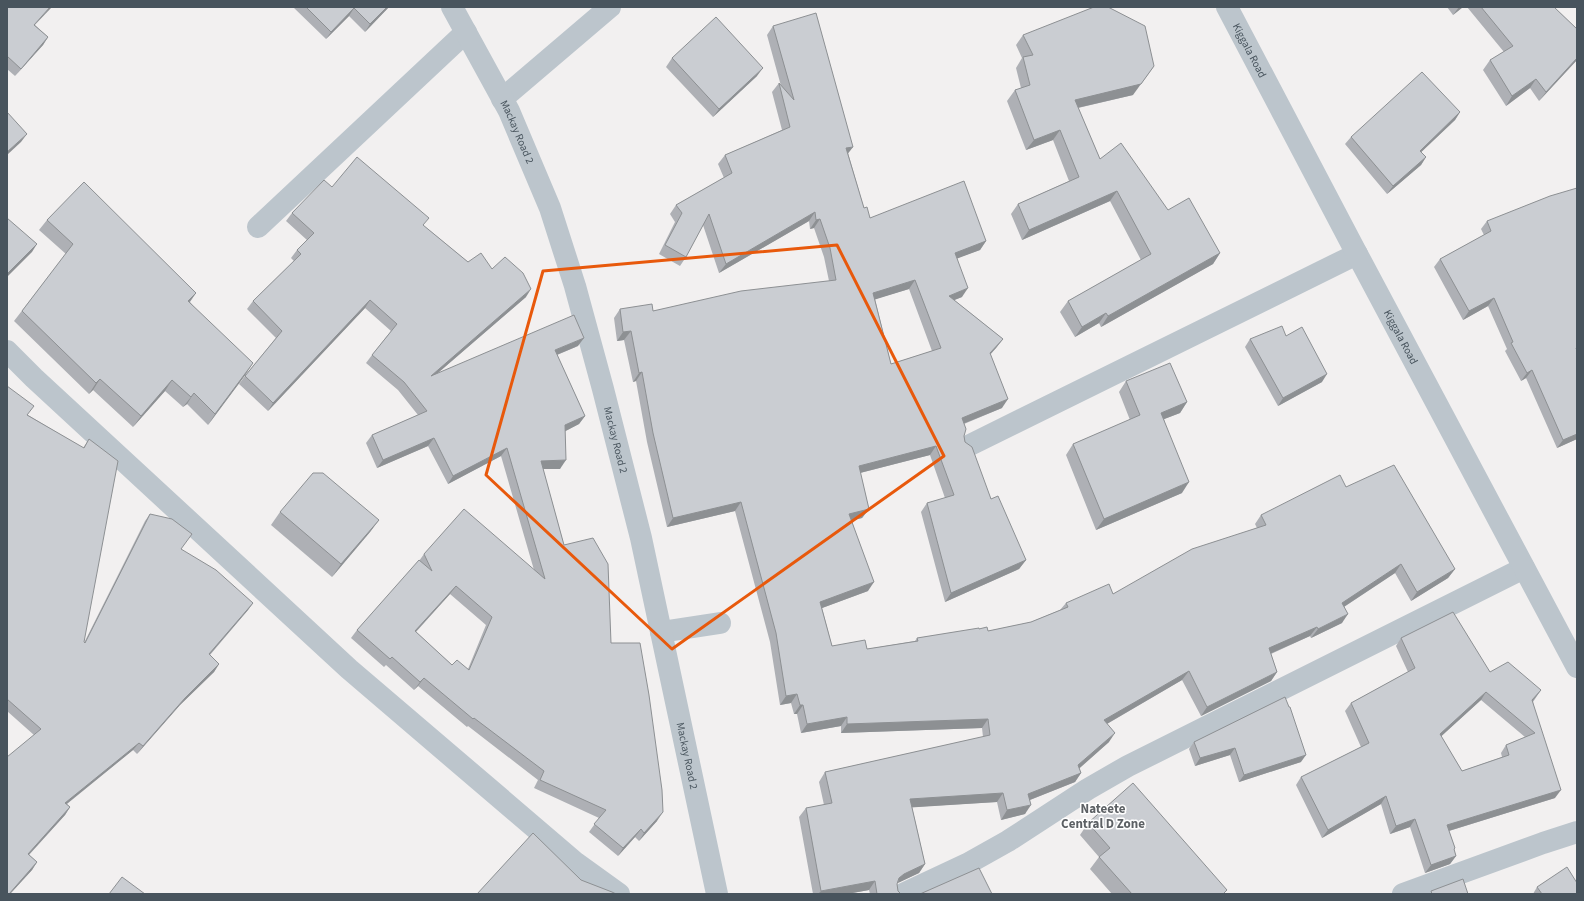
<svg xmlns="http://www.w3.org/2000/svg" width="1584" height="901" font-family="'Source Sans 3',sans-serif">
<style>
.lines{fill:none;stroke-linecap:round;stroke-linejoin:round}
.minor{stroke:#bcc5cc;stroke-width:22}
.tertiary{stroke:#bcc5cc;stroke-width:22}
.wall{fill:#aeb0b5;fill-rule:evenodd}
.shaded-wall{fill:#8d9093}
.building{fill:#cacdd2;stroke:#8d9093;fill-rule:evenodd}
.marked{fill:none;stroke:#e8590c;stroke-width:3;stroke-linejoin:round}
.labels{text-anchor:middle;stroke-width:3;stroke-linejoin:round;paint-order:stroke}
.street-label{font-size:11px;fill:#48545d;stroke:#fff}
.quarter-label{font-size:13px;font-weight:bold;fill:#5d6165;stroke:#fff}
</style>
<rect width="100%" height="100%" fill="#f2f0f0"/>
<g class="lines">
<!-- minor -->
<g class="minor">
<polyline points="502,99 610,7"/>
<polyline points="258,227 466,32"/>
<polyline points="7,351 34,378 349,669 576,863 619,894"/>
<polyline points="970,445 1357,254"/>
<polyline points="661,632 720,623"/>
<polyline points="903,894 967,864 1008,841 1088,789 1128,766 1524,568"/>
<polyline points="1403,894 1543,843 1577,832"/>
</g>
<!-- tertiary -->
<g class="tertiary">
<path id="s1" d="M452 7 509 111 550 208 575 286 603 389 641 538 717 894"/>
<path id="s2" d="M1227 7 1357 254 1577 667"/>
</g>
</g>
<!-- wall -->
<g class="wall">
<polygon points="7,7 35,25 48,37 43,45 15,76 7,69"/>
<polygon points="293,7 389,7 365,32 349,16 326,39"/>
<polygon points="1447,7 1463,7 1453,15"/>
<polygon points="1467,7 1554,7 1577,29 1577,60 1539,101 1530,88 1506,106 1483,70 1490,60 1504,52"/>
<path d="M773 26 853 147 848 153 864 208 870 218 986 241 980 250 957 258 962 297 954 300 1003 339 996 348 990 355 1002 408 964 424V436L965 442 991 499 1026 560 1019 569 945 602 921 512 927 503 945 498 930 455 860 473 869 509 862 518 852 520 868 591 822 608 832 646 867 649 915 641 917 638 979 629 988 631 1031 622 1060 610 1066 603 1113 594 1257 528 1255 524 1261 515 1346 487 1455 569 1448 578 1411 601 1395 573 1344 607 1342 623 1311 638 1310 636 1271 654 1277 672 1271 681 1201 716 1182 680 1107 724 1109 742 1079 768 1081 773 1075 782 1030 800 1025 814 1001 820 997 802 912 807 925 864 919 873 897 883V884L898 891 901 894H870L869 890 847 894H813L799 817 806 808 824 805 819 782 825 772 983 737 982 728 841 733V726L801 733 797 714H794L791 703 780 705 770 642 735 511 667 527 647 442 636 381 633 382 624 340 617 341 614 318 620 309 653 311 829 281 824 257 814 228 810 229 809 221 719 273 703 225 686 257 680 266 659 254 675 222 670 214 676 205 724 178 718 164 725 155 782 130 772 92 779 83 781 86 767 35ZM909 289 932 351 891 364 875 299Z"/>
<polygon points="1023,35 1133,95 1078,108 1100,159 1168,210 1220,253 1213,264 1101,327 1099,323 1075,337 1060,312 1068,301 1141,260 1110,201 1022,240 1011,214 1018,204 1069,181 1053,140 1026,150 1007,101 1015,90 1021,88 1016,68 1022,58 1016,45"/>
<polygon points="672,58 757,76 713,117 666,67"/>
<polygon points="1460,112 1455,120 1421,152 1426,157 1421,165 1387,194 1345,144 1351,137"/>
<path d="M332 187 423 225 468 262 492 269 526 297 438 373 578 346 557 355 585 416 579 424 565 431 560 469H543L564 545 611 643 657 821 639 841 635 837 618 856 589 832 599 818 534 788 538 780 468 726 467 727 418 686 414 690 386 665 384 667 351 638 357 630 419 561 424 554 534 570 501 456 448 484 428 446 377 468 366 443 372 435 418 415 398 390 366 363 372 355 391 331 365 308 268 411 239 384 245 376 276 338 247 309 253 301 294 261 291 258 297 250 307 240 286 221 292 213ZM450 594 486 625 468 669 452 665 416 632Z"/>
<polygon points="47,220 196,293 190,302 246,374 208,425 187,404 183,407 165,391 133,427 93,390 89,394 14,321 66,254 39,230"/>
<polygon points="1487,221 1577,439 1557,448 1526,378 1521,381 1505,351 1507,349 1488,306 1463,320 1434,267 1440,259 1484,235 1481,229"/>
<polygon points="1286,336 1322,382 1278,406 1245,347 1250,339"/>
<polygon points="1126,381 1187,402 1180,413 1164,419 1182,493 1096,530 1066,455 1073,444 1130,420 1119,392"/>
<polygon points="7,386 28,415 83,448 89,439 84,642 84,643 145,521 150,514 181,549 253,603 248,610 210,655 219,664 214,672 180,705 137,754 133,750 67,804 70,807 65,815 29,855 37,862 32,870 10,894 34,735 7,711"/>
<polygon points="280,512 379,520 370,532 332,577 271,525"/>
<path d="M1401 638 1490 672 1541 690 1533 702 1555 798 1449 831 1455 848 1454 850 1456 856 1450 864 1425 873 1410 827 1390 834 1381 804 1322 838 1296 785 1301 777 1361 747 1345 711 1351 703 1408 672 1396 646ZM1481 700 1525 737 1506 745 1501 753 1502 757 1462 771 1441 736Z"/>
<polygon points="1285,697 1301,762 1239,782 1230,755 1195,766 1189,749 1194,742"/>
<polygon points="1088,823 1225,894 1112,894 1090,869 1099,857 1080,835"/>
<polygon points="1537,887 1577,894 1533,894"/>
</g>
<!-- shaded-wall -->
<g class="shaded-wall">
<polygon points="50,7 52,7 28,32 34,25"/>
<polygon points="387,7 389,7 365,32 370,24"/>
<polygon points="1459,7 1463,7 1453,15"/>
<polygon points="354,8 349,16 326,39 331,32"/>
<polygon points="48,37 43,45 15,76 21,69"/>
<polygon points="1577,58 1577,60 1539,101 1546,92"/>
<polygon points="1154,66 1133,95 1068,110 1075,100"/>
<polygon points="763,68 757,76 713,117 719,109"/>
<polygon points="1536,79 1530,88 1506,106 1512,96"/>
<polygon points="1460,112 1455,120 1415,158 1420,151"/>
<polygon points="1060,130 1053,140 1026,150 1034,140"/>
<polygon points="27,134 21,142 7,155 7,152"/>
<polygon points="853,147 846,156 846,148"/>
<polygon points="1426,157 1421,165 1387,194 1393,186"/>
<polygon points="1117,191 1110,201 1022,240 1029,230"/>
<polygon points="815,212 809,221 719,273 726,264"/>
<polygon points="820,219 814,228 810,229 816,220"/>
<polygon points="986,241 980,250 948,262 955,253"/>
<polygon points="37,244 32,252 7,277 7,274"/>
<polygon points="1220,253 1213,264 1101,327 1108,316"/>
<polygon points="915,280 909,289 867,302 873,293"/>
<polygon points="968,288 962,297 942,305 949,296"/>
<polygon points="531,289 526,297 425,384 431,376"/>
<polygon points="196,293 188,304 188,301"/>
<polygon points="1494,298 1488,306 1463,320 1469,311"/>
<polygon points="370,300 365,308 268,411 273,403"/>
<polygon points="1106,313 1099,323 1075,337 1082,327"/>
<polygon points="631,331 624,340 617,341 623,332"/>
<polygon points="584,338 578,346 549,358 555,350"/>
<polygon points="1003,339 996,348 983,362 990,353"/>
<polygon points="253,363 246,374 208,425 215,414"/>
<polygon points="1532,370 1526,378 1521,381 1527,373"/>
<polygon points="642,372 636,381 633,382 639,373"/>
<polygon points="1327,374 1322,382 1278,406 1283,398"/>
<polygon points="100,379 93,390 89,394 96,383"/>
<polygon points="172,380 165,391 133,427 141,416"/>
<polygon points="194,393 187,404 183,407 191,397"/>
<polygon points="1008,399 1002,408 955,427 962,418"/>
<polygon points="1187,402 1180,413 1154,423 1161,413"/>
<polygon points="585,416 579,424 560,434 565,425"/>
<polygon points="1577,434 1577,439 1557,448 1563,440"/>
<polygon points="434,438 428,446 377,468 383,460"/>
<polygon points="936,446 930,455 852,475 859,466"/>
<polygon points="507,448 501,456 448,484 453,476"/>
<polygon points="566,460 560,469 535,469 541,461"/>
<polygon points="1189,482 1182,493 1096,530 1104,519"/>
<polygon points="741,502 735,511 667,527 673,518"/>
<polygon points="869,509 862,518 843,523 849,514"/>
<polygon points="379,520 370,532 332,577 341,564"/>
<polygon points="1026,560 1019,569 945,602 951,593"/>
<polygon points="1401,564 1395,573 1336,612 1342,603"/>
<polygon points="1455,569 1448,578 1411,601 1417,592"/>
<polygon points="874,582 868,591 814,611 820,602"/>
<polygon points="456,586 450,594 409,639 415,631"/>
<polygon points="253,603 248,610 204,661 209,654"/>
<polygon points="1348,614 1342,623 1311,638 1318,629"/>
<polygon points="1317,627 1310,636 1263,657 1269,648"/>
<polygon points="219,664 214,672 180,705 137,754 143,746 185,698"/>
<polygon points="1189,671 1182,680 1098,729 1104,720"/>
<polygon points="1277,672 1271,681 1201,716 1207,707"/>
<polygon points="424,678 418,686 414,690 420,682"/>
<polygon points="1541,690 1535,698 1527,708 1532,700"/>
<polygon points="1486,692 1481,700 1435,742 1440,734"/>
<polygon points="797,694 791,703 780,705 786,696"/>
<polygon points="800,705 803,705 797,714 794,714"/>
<polygon points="847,717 841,726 801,733 807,724"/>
<polygon points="988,719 982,728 841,733 847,724"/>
<polygon points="1115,733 1109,742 1072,775 1078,765"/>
<polygon points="139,743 133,750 59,810 65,803"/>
<polygon points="1235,748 1230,755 1195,766 1200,758"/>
<polygon points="1306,755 1301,762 1239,782 1244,775"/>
<polygon points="1081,773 1075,782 1022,803 1028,794"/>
<polygon points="1561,790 1555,798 1442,833 1447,825"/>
<polygon points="1003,793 997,802 903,808 910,799"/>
<polygon points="1386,796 1381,804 1322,838 1328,830"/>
<polygon points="1031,805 1025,814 1001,820 1007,810"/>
<polygon points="70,807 65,815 23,861 28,854"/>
<polygon points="663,812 657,821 639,841 644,833"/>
<polygon points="1415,819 1410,827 1390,834 1396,826"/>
<polygon points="641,829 635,837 618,856 623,848"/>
<polygon points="1456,856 1450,864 1425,873 1431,865"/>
<polygon points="37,862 32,870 10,894 9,894"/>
<polygon points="925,864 919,873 898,883 899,878 904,874"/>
<polygon points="875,881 869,890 847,894 818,894 821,891"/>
</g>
<!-- building -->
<g class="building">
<polygon points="7,7 50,7 34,25 48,37 21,69 7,56"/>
<polygon points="306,7 387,7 370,24 354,8 331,32"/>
<polygon points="1094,7 1108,7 1145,26 1154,66 1141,84 1075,100 1100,159 1121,143 1168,210 1189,198 1220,253 1108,316 1106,313 1082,327 1068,301 1151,254 1117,191 1029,230 1018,204 1079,177 1060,130 1034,140 1015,90 1030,85 1023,57 1033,55 1023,35"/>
<polygon points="1481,7 1554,7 1577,29 1577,58 1546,92 1536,79 1512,96 1490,60 1513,46"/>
<path d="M816 13 853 147 846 148 864 208 867 207 870 218 964 181 986 241 955 253 968 288 949 296 1003 339 990 353 1008 399 962 418 966 429 964 436 965 442 972 447 991 499 998 496 1026 560 951 593 927 503 954 495 936 446 859 466 869 509 849 514 874 582 820 602 832 646 865 640 867 649 918 641 917 638 979 628V629L987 627 988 631 1031 622 1068 607 1066 603 1109 584 1113 594 1192 549 1266 525 1261 515 1340 475 1346 487 1394 465 1455 569 1417 592 1401 564 1342 603 1348 614 1318 629 1317 627 1269 648 1277 672 1207 707 1189 671 1104 720 1115 733 1078 765 1081 773 1028 794 1031 805 1007 810 1003 793 910 799 925 864 904 874 899 878 897 884 898 891 901 894H877L875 881 821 891 806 808 832 803 825 772 990 735 988 719 847 724V717L807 724 803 705H800L797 694 786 696 776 633 741 502 673 518 653 433 642 372 639 373 631 331 623 332 620 309 652 304 653 311 741 291 836 280 830 248 820 219 816 220 815 212 726 264 709 214 686 257 665 245 682 213 676 205 732 173 725 155 790 127 779 83 794 100 773 26ZM915 280 941 348 891 364 873 293Z"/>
<polygon points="716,17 763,68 719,109 672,58"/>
<polygon points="1422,72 1460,112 1420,151 1426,157 1393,186 1351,137"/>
<polygon points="7,112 27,134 7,152"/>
<path d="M357 157 429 218 423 225 468 262 481 253 492 269 505 257 523 273 531 289 431 376 574 315 584 338 555 350 585 416 565 425 566 460 541 461 564 545 593 538 608 564 611 643H640L649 695 662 790 663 812 644 833 641 829 623 848 594 824 606 810 540 780 544 771 474 718 473 719 424 678 420 682 392 657 390 659 357 630 419 560 432 571 424 554 464 509 545 579 507 448 453 476 434 438 383 460 372 435 427 411 404 382 372 355 397 324 370 300 273 403 245 376 282 331 253 301 301 254 297 250 314 233 292 213 324 180 332 187ZM456 586 492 617 469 670 457 660 452 665 415 631Z"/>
<polygon points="84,182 196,293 188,301 253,363 215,414 194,393 191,397 172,380 141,416 100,379 96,383 22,311 73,244 47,220"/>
<polygon points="1577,188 1577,348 1576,348 1577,351 1577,434 1563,440 1532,370 1527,373 1511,343 1513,342 1494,298 1469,311 1440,259 1491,231 1487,221 1550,196"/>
<polygon points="7,218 37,244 7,274"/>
<polygon points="1282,326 1286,336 1302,327 1327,374 1283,398 1250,339"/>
<polygon points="1170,363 1187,402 1161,413 1189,482 1104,519 1073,444 1140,415 1126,381"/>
<polygon points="7,386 34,406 27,415 84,448 89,439 118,461 84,642 85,643 150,514 172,519 192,534 181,549 216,570 253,603 209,654 219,664 185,698 143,746 139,743 65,803 70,807 28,854 37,862 9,894 7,894 7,757 41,729 7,699"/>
<polygon points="313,473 323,473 379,520 341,564 280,512"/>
<path d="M1453 612 1490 672 1508 662 1541 690 1532 700 1561 790 1447 825 1455 848 1454 849 1456 856 1431 865 1415 819 1396 826 1386 796 1328 830 1301 777 1369 743 1351 703 1415 668 1401 638ZM1486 692 1535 733 1506 745 1509 755 1462 771 1440 734Z"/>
<polygon points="1285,697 1289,707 1290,707 1306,755 1244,775 1235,748 1200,758 1194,742"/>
<polygon points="1133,783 1227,890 1223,894 1132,894 1099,857 1110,848 1088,823"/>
<polygon points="533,833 581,880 612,892 616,894 477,894"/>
<polygon points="1567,867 1577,883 1577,894 1542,894 1537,887"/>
<polygon points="979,868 992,894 920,894"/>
<polygon points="122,877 145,894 109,894"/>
<polygon points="1463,879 1468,894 1432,894 1431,891"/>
</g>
<!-- marked area -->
<path class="marked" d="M837 245 944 456 672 649 486 475 543 271Z"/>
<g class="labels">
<!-- street labels -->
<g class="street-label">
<text dy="4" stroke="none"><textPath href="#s2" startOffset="49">Kiggala Road</textPath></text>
<text dy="4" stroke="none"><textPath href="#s1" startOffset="141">Mackay Road 2</textPath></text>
<text dy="4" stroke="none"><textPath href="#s2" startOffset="373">Kiggala Road</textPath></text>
<text dy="4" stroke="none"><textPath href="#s1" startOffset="465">Mackay Road 2</textPath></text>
<text dy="4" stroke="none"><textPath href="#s1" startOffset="789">Mackay Road 2</textPath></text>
</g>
<!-- quarter labels -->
<g class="quarter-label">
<text x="1103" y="813">Nateete<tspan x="1103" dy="15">Central D Zone</tspan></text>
</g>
</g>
<!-- border -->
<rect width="1584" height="901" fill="none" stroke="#48545d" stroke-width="16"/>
</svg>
